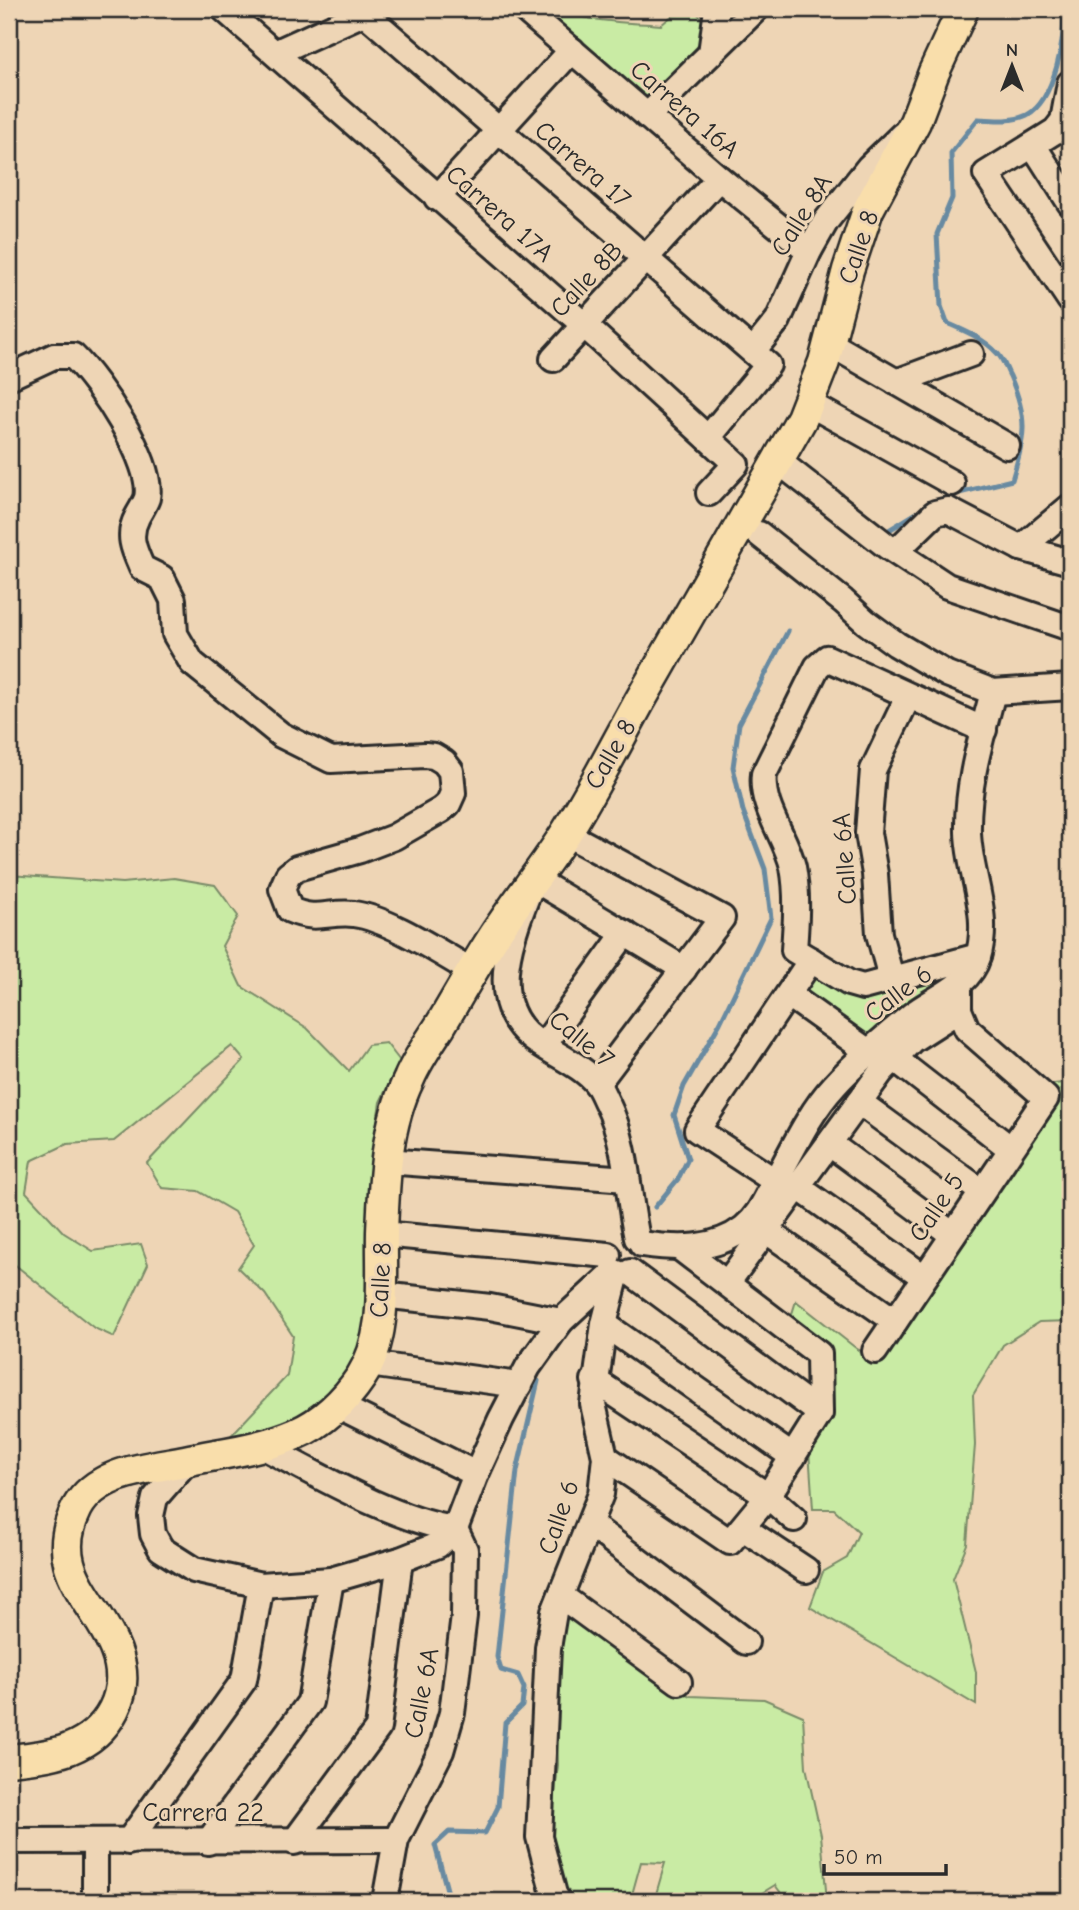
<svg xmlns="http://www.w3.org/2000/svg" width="1079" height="1910" font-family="'Comic Neue',sans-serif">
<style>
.green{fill:#c9eba4;stroke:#7a8b68;stroke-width:2}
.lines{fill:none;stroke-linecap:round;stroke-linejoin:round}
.stream{stroke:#688aa1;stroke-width:5}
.minor-casing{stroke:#2b2b2b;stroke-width:30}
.major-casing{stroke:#2b2b2b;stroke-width:35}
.minor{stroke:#eed5b5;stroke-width:24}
.major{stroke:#f9deab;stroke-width:30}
.labels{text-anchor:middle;stroke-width:6;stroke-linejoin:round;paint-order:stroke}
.street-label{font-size:26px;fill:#2b2b2b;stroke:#eed5b5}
</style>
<rect width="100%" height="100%" fill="#eed5b5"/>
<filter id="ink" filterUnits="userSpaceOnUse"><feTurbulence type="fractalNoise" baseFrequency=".0143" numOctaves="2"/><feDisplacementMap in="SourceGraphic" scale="14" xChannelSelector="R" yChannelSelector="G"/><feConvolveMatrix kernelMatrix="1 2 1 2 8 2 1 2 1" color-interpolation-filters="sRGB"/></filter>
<g filter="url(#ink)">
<!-- green -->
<g class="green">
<path d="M536 9H563C577 22 640 23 661 25L673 15 696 12 709 26 705 43 644 101Z"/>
<polygon points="9,875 122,883 174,878 215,885 238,916 222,946 241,986 307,1028 349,1071 368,1045 386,1043 400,1061 380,1102 370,1168 373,1244 364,1355 339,1387 309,1414 223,1444 287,1376 293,1336 265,1294 238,1268 254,1245 234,1212 198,1191 162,1188 147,1163 244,1060 232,1046 114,1141 67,1144 31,1161 26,1192 64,1233 93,1251 141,1244 148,1264 114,1337 94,1328 9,1260"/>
<polygon points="804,963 851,989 951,968 901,1025 852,1040 782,991"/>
<polygon points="1070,1082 1070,1321 1039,1322 1003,1345 973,1395 975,1445 967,1544 953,1579 976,1672 976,1705 810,1607 823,1572 847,1558 859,1532 834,1509 813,1509 809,1450 824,1433 831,1405 813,1335 791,1317 796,1301 857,1349 879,1361 1047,1085"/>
<polygon points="563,1612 665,1683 690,1696 764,1699 803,1716 806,1767 821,1835 827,1901 787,1901 775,1885 749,1901 654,1901 665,1863 641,1862 631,1898 633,1901 569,1901 551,1857 552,1823 558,1765 557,1700"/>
</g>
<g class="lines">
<!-- stream -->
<g class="stream">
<path d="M940 501 955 494 1012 480C1025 436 1029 420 1010 376 1006 369 1003 358 997 353 983 338 965 331 947 323L941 306 937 234 952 198 951 153 978 119C994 120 1013 122 1027 115 1054 101 1067 36 1063 9"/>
<polyline points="889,530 925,508"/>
<polyline points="655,1207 678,1179 688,1159 674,1115 684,1086 720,1023 771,918 765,869 743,811 733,767 739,724 788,631"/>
<polyline points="450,1901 435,1845 449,1832 485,1833 498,1807 505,1723 522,1706 524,1688 518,1675 501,1670 497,1657 517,1471 538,1381"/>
</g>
<!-- minor casing -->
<g class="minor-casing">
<g id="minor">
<polyline points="224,9 584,325 736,464 709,493"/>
<polyline points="360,9 768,365 708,438"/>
<polyline points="524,9 719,178 809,251"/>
<polyline points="275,53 372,9"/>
<polyline points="711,53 717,9"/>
<polyline points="1070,83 1063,121 1055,131 986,174 1070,300"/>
<polyline points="647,116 756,9"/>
<polyline points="1033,145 1070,203"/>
<polyline points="437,198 572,50"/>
<polyline points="829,343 1007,446"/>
<polyline points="753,351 778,320 809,251 826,221 869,167 902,135"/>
<polyline points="553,359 719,178"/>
<path d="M9 377 54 356H73C98 380 155 463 147 498 145 504 140 511 137 517 127 536 134 550 142 568L162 578 173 600 175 634 192 663 281 735 331 760 425 755 434 756 444 762 451 771 453 793 448 804 441 810 394 837 360 850 297 868 288 875 282 889 290 910C318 922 328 911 354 914 390 919 440 953 472 971"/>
<polyline points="896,382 971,354"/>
<polyline points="808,403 952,483"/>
<polyline points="778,461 888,547 947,586 1070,628"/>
<polyline points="759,534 843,601 866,622 896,644 947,674 993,692 1070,687"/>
<polyline points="1021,548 1070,507"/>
<polyline points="896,551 935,513 948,510 1021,548 1070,562"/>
<polyline points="565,833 722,918 597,1084"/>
<path d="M978 956 863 987 849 983 794 950C796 923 798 894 793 867 786 836 760 807 764 774L817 667 827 658 984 730"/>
<polyline points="892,981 879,934 875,874 868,833 873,770 908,697"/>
<polyline points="789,995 870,1053"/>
<polyline points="544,1045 625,933"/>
<polyline points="894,1058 1011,1149"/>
<polyline points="859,1102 982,1192"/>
<polyline points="830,1144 953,1235"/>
<polyline points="386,1161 627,1179"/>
<polyline points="775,1181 697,1130 811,960"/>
<polyline points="798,1187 924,1277"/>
<polyline points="765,1230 895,1321"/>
<polyline points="382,1234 608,1255"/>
<path d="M637 1238C627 1193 628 1146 607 1103 604 1097 601 1089 597 1084 582 1065 551 1053 532 1038 482 999 515 926 534 879L684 969"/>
<path d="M642 1244C676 1249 715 1251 744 1228 760 1215 766 1198 776 1180 793 1149 809 1113 834 1086 857 1060 886 1037 912 1015 935 997 969 987 978 957 991 913 969 874 968 832 967 783 981 739 993 692"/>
<polyline points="630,1272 820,1413"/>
<polyline points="728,1282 881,1072 912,1040 959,1010"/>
<polyline points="382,1295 490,1307 561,1321"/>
<polyline points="604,1324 793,1457"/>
<polyline points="875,1351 1046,1098 967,1029 959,1010 959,984"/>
<polyline points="369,1364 519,1385"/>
<polyline points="594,1380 768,1496 794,1519"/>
<polyline points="337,1405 476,1474"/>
<path d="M260 1445C316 1474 393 1520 455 1529"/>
<polyline points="605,1457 730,1542 768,1496 820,1413 819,1354 680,1248"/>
<polyline points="188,1460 155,1498 151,1516 153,1534 161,1549 194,1570 261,1585 331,1580 400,1560 438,1545 455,1529 476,1474 501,1419 528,1367 561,1321 614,1272"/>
<polyline points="591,1525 746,1642"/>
<polyline points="743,1528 806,1570"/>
<polyline points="561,1596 679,1682"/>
<polyline points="9,1841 396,1840"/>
<polyline points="95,1842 95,1901"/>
<polyline points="128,1842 244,1680 261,1585"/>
<polyline points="208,1842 310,1702 331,1580"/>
<polyline points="294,1842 378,1728 400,1560"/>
<polyline points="385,1901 396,1840 441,1751 452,1713 464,1616 465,1550 455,1529"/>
<polyline points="558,1901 554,1894 539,1837 548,1648 554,1612 601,1494 605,1457 593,1404 604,1324 617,1273"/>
</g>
</g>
<!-- major casing -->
<g class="major-casing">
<path id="major" d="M9 1760C29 1758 50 1756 69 1749 109 1733 132 1693 116 1651 97 1600 45 1570 77 1508 97 1471 149 1468 185 1461 222 1453 261 1449 296 1434 322 1423 345 1401 361 1377 388 1336 381 1279 382 1232 384 1181 386 1126 409 1079 417 1060 429 1043 440 1026 458 996 475 965 494 936 516 902 542 870 564 836 592 792 616 744 641 699 695 605 748 511 802 418L824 362 848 270 868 210 915 122 934 72 963 9"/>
</g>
<!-- minor -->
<use href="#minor" class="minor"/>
<!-- major -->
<use href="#major" class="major"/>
</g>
</g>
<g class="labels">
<!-- street labels -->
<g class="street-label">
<text transform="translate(685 109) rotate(41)" y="9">Carrera 16A</text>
<text transform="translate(583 164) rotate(41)" y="9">Carrera 17</text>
<text transform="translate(500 213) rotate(41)" y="9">Carrera 17A</text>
<text transform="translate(801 215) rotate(-58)" y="9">Calle 8A</text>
<text transform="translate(858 247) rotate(-71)" y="9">Calle 8</text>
<text transform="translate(586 279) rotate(-47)" y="9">Calle 8B</text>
<text transform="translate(610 754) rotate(-60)" y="9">Calle 8</text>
<text transform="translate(844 859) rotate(-94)" y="9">Calle 6A</text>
<text transform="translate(898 993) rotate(-37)" y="9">Calle 6</text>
<text transform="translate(582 1039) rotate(39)" y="9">Calle 7</text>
<text transform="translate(936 1207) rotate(-56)" y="9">Calle 5</text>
<text transform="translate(380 1280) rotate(-87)" y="9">Calle 8</text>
<text transform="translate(558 1517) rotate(-71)" y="9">Calle 6</text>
<text transform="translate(421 1693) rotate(-79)" y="9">Calle 6A</text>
<text x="203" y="1821">Carrera 22</text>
</g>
</g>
<!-- margin -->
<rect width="1079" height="1910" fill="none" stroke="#eed5b5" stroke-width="35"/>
<rect x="18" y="18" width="1044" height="1875" fill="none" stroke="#2b2b2b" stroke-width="2.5" filter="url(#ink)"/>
<!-- north arrow -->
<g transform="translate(1012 66)" stroke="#eed5b5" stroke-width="5" paint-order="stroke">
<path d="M0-5L12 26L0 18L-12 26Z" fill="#2b2b2b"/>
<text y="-10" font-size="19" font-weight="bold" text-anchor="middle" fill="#2b2b2b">N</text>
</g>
<!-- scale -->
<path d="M824 1864v10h122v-10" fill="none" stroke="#2b2b2b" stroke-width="3.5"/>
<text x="834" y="1864" font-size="21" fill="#2b2b2b" stroke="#eed5b5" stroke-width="5" paint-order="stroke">50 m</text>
</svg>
